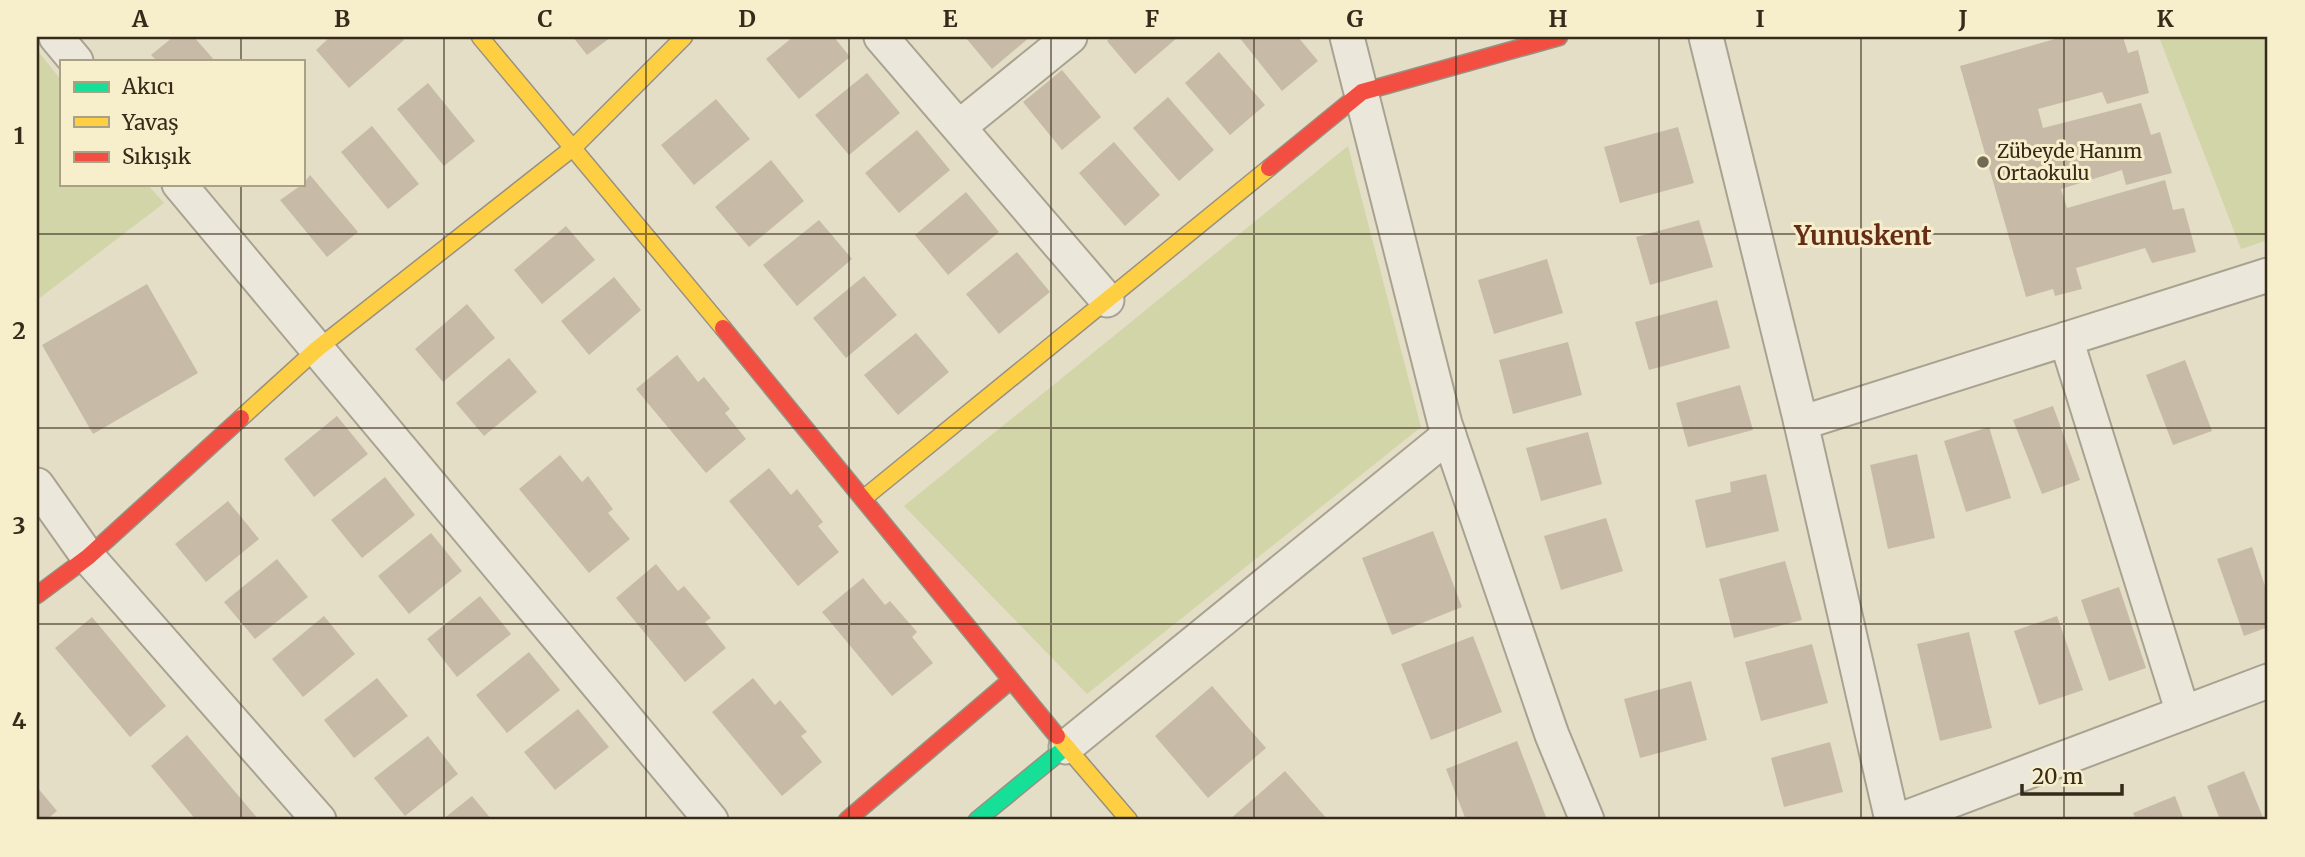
<svg xmlns="http://www.w3.org/2000/svg" width="2305" height="857" font-family="Merriweather,serif">
<style>
.green{fill:#d1d5a8}
.building{fill:#c7bba8}
.lines{fill:none;stroke-linecap:round;stroke-linejoin:round}
.street-casing{stroke:#a8a291;stroke-width:37}
.fast-casing{stroke:#989181;stroke-width:19}
.slow-casing{stroke:#989181;stroke-width:19}
.jam-casing{stroke:#989181;stroke-width:19}
.street{stroke:#ebe7da;stroke-width:33}
.fast{stroke:#16e098;stroke-width:16}
.slow{stroke:#ffcf43;stroke-width:16}
.jam{stroke:#f24e42;stroke-width:16}
.grid{fill:none;stroke:#362a1a;stroke-width:2;stroke-opacity:0.55}
.poi-dot{fill:#736957;stroke:#f7eecb;stroke-width:2.5}
.labels{text-anchor:middle;stroke-width:6;stroke-linejoin:round;paint-order:stroke}
.poi-label{font-size:19px;fill:#362a1a;stroke:#f7eecb;text-anchor:start}
.district-label{font-size:26px;font-weight:bold;fill:#652d18;stroke:#f7eecb}
.neatline{fill:none;stroke:#362a1a;stroke-width:2.5}
.grid-label{font-size:23px;text-anchor:middle;font-weight:bold;fill:#362a1a}
</style>
<rect width="100%" height="100%" fill="#e4dec7"/>
<!-- green -->
<g class="green">
<polygon points="2159,37 2268,37 2268,240 2241,249"/>
<polygon points="37,50 61,80 61,184 147,184 164,203 37,300"/>
<polygon points="1348,146 1421,427 1087,694 904,506"/>
</g>
<!-- building -->
<g class="building">
<polygon points="173,37 194,37 215,61 157,61 151,55"/>
<polygon points="330,37 401,37 404,40 349,88 316,50"/>
<polygon points="573,37 611,37 587,55"/>
<polygon points="793,37 834,37 850,57 799,99 766,59"/>
<polygon points="965,37 1030,37 992,69"/>
<polygon points="1112,37 1178,37 1135,74 1107,41"/>
<polygon points="1239,37 1298,37 1318,61 1282,91"/>
<polygon points="2062,37 2123,37 2128,53 2138,50 2149,93 2107,104 2102,92 2038,109 2043,128 2141,103 2151,135 2160,132 2172,173 2126,185 2122,170 2061,189 2067,208 2165,180 2173,210 2184,208 2196,252 2152,263 2145,248 2076,268 2082,289 2055,296 2053,289 2026,297 1960,66"/>
<polygon points="1219,52 1265,105 1230,135 1185,83"/>
<polygon points="1062,70 1101,117 1062,150 1023,102"/>
<polygon points="867,73 900,113 849,155 815,115"/>
<polygon points="428,83 475,141 444,166 397,109"/>
<polygon points="1168,97 1214,150 1179,181 1133,128"/>
<polygon points="716,99 750,139 694,185 661,145"/>
<polygon points="372,126 419,184 388,209 341,152"/>
<polygon points="1678,127 1694,183 1620,203 1604,147"/>
<polygon points="917,130 950,170 899,213 865,173"/>
<polygon points="1114,142 1160,195 1125,226 1079,173"/>
<polygon points="771,160 804,201 749,247 715,207"/>
<polygon points="310,175 358,232 327,257 280,200 303,184"/>
<polygon points="966,192 999,232 948,275 915,235"/>
<polygon points="819,220 852,259 797,306 763,265"/>
<polygon points="1699,220 1713,267 1650,285 1636,237"/>
<polygon points="566,226 595,260 542,304 514,270"/>
<polygon points="1017,252 1050,292 999,334 966,294"/>
<polygon points="1547,259 1563,313 1494,334 1478,280"/>
<polygon points="864,276 897,315 846,358 813,318"/>
<polygon points="614,277 641,310 589,355 561,321"/>
<polygon points="147,284 198,373 93,434 42,345"/>
<polygon points="1717,300 1730,348 1649,370 1635,322"/>
<polygon points="467,304 495,338 443,382 415,349"/>
<polygon points="916,333 949,372 898,415 864,375"/>
<polygon points="1568,342 1582,395 1513,414 1499,360"/>
<polygon points="677,355 698,382 704,377 730,409 725,413 746,439 706,473 636,389"/>
<polygon points="509,358 537,392 484,436 456,403"/>
<polygon points="2185,360 2212,431 2173,445 2146,375"/>
<polygon points="1740,385 1753,430 1688,447 1676,403"/>
<polygon points="2053,406 2080,480 2042,494 2013,420"/>
<polygon points="337,416 368,454 314,497 284,459"/>
<polygon points="1989,427 2011,498 1966,512 1944,441"/>
<polygon points="1588,432 1602,484 1541,501 1526,448"/>
<polygon points="1917,454 1935,538 1888,549 1870,465"/>
<polygon points="560,455 582,482 588,476 613,509 608,513 630,539 589,573 519,489"/>
<polygon points="769,468 791,495 797,489 823,522 818,526 839,552 798,586 729,501"/>
<polygon points="1766,474 1779,531 1706,548 1695,500 1731,492 1730,482"/>
<polygon points="385,477 415,515 362,558 331,520"/>
<polygon points="228,501 259,539 206,582 175,544"/>
<polygon points="1606,518 1623,571 1561,590 1544,536"/>
<polygon points="1433,531 1462,607 1392,635 1362,558"/>
<polygon points="431,533 462,571 409,614 378,576"/>
<polygon points="2252,547 2268,595 2268,627 2244,636 2217,559"/>
<polygon points="277,559 308,597 255,639 224,602"/>
<polygon points="1785,561 1802,620 1734,638 1719,579"/>
<polygon points="656,564 678,591 684,586 711,618 705,622 726,648 685,682 616,598"/>
<polygon points="863,578 885,605 890,601 917,632 912,637 933,663 892,696 822,612"/>
<polygon points="2119,587 2146,668 2109,681 2081,600"/>
<polygon points="480,596 511,634 457,677 427,639"/>
<polygon points="324,616 355,654 303,697 272,659"/>
<polygon points="2057,616 2083,690 2039,705 2014,631"/>
<polygon points="92,617 166,706 130,737 55,648"/>
<polygon points="1969,632 1992,728 1940,741 1917,644"/>
<polygon points="1473,636 1502,712 1431,740 1401,664"/>
<polygon points="1812,644 1828,703 1761,721 1745,662"/>
<polygon points="529,652 560,690 507,733 476,695"/>
<polygon points="377,678 408,716 354,758 324,720"/>
<polygon points="753,678 775,705 780,700 807,732 801,736 822,762 782,796 712,712"/>
<polygon points="1691,681 1707,740 1640,758 1624,699"/>
<polygon points="1212,686 1266,748 1208,798 1155,736"/>
<polygon points="578,709 609,747 555,790 524,752"/>
<polygon points="187,735 259,820 196,820 151,766"/>
<polygon points="428,736 458,774 405,816 374,778"/>
<polygon points="1517,741 1546,817 1539,820 1466,820 1446,769"/>
<polygon points="1830,742 1843,792 1784,807 1771,758"/>
<polygon points="1285,771 1328,820 1229,820"/>
<polygon points="2244,771 2264,820 2220,820 2207,786"/>
<polygon points="37,787 57,811 46,820 37,820"/>
<polygon points="472,796 492,820 442,820"/>
<polygon points="2175,796 2184,820 2136,820 2133,813"/>
</g>
<g class="lines">
<!-- street casing -->
<g class="street-casing">
<g id="street">
<polyline points="56,37 76,61"/>
<polyline points="881,37 1107,300"/>
<polyline points="1347,37 1445,424 1552,735 1587,820"/>
<polyline points="1706,37 1801,423 1892,820"/>
<polyline points="959,127 1070,37"/>
<polyline points="179,184 711,820"/>
<polyline points="2066,339 2183,713"/>
<polyline points="1801,423 2268,275"/>
<polyline points="37,485 88,557 319,820"/>
<polyline points="1066,747 1449,435"/>
<polyline points="1900,820 2268,681"/>
</g>
</g>
<!-- fast casing -->
<g class="fast-casing">
<polyline id="fast" points="977,820 1066,747"/>
</g>
<!-- slow casing -->
<g class="slow-casing">
<g id="slow">
<polyline points="480,37 723,328"/>
<polyline points="241,418 317,349 574,147 684,37"/>
<polyline points="864,498 1269,168"/>
<polyline points="1057,736 1129,820"/>
</g>
</g>
<!-- jam casing -->
<g class="jam-casing">
<g id="jam">
<polyline points="1269,168 1362,92 1559,37"/>
<polyline points="723,328 1057,736"/>
<polyline points="37,595 88,557 241,418"/>
<polyline points="847,820 1011,680"/>
</g>
</g>
<!-- street -->
<use href="#street" class="street"/>
<!-- fast -->
<use href="#fast" class="fast"/>
<!-- slow -->
<use href="#slow" class="slow"/>
<!-- jam -->
<use href="#jam" class="jam"/>
</g>
<!-- grid -->
<path class="grid" d="M241 37V61M444 37V820M646 37V820M849 37V820M1051 37V820M1254 37V820M1456 37V820M1659 37V820M1861 37V820M2064 37V820M241 184V820M37 234H2268M37 428H2268M37 624H2268"/>
<!-- markers -->
<circle class="poi-dot" cx="1983" cy="162" r="7"/>
<g class="labels">
<!-- poi labels -->
<g class="poi-label">
<text x="1997" y="158">Zübeyde Hanım<tspan x="1997" dy="22">Ortaokulu</tspan></text>
</g>
<!-- district labels -->
<g class="district-label">
<text x="1863" y="245">Yunuskent</text>
</g>
</g>
<!-- border -->
<rect width="2305" height="857" fill="none" stroke="#f7eecb" stroke-width="77"/>
<!-- legend -->
<rect x="60" y="60" width="245" height="126" fill="#f7eecb" stroke="#aaa084" stroke-width="2"/>
<rect x="74" y="82" width="35" height="10" fill="#16e098" stroke="#aaa084" stroke-width="2"/>
<text x="122" y="94" font-size="21" fill="#362a1a">Akıcı</text>
<rect x="74" y="117" width="35" height="10" fill="#ffcf43" stroke="#aaa084" stroke-width="2"/>
<text x="122" y="130" font-size="21" fill="#362a1a">Yavaş</text>
<rect x="74" y="152" width="35" height="10" fill="#f24e42" stroke="#aaa084" stroke-width="2"/>
<text x="122" y="164" font-size="21" fill="#362a1a">Sıkışık</text>
<!-- scale -->
<path d="M2022 784v10h100v-10" fill="none" stroke="#362a1a" stroke-width="3.5"/>
<text x="2032" y="784" font-size="21" fill="#362a1a" stroke="#f7eecb" stroke-width="5" paint-order="stroke">20 m</text>
<rect x="38" y="38" width="2228" height="780" class="neatline"/>
<g class="grid-label">
<text x="140" y="27">A</text>
<text x="342" y="27">B</text>
<text x="545" y="27">C</text>
<text x="747" y="27">D</text>
<text x="950" y="27">E</text>
<text x="1152" y="27">F</text>
<text x="1355" y="27">G</text>
<text x="1558" y="27">H</text>
<text x="1760" y="27">I</text>
<text x="1963" y="27">J</text>
<text x="2165" y="27">K</text>
<text x="19" y="144">1</text>
<text x="19" y="339">2</text>
<text x="19" y="534">3</text>
<text x="19" y="729">4</text>
</g>
</svg>
